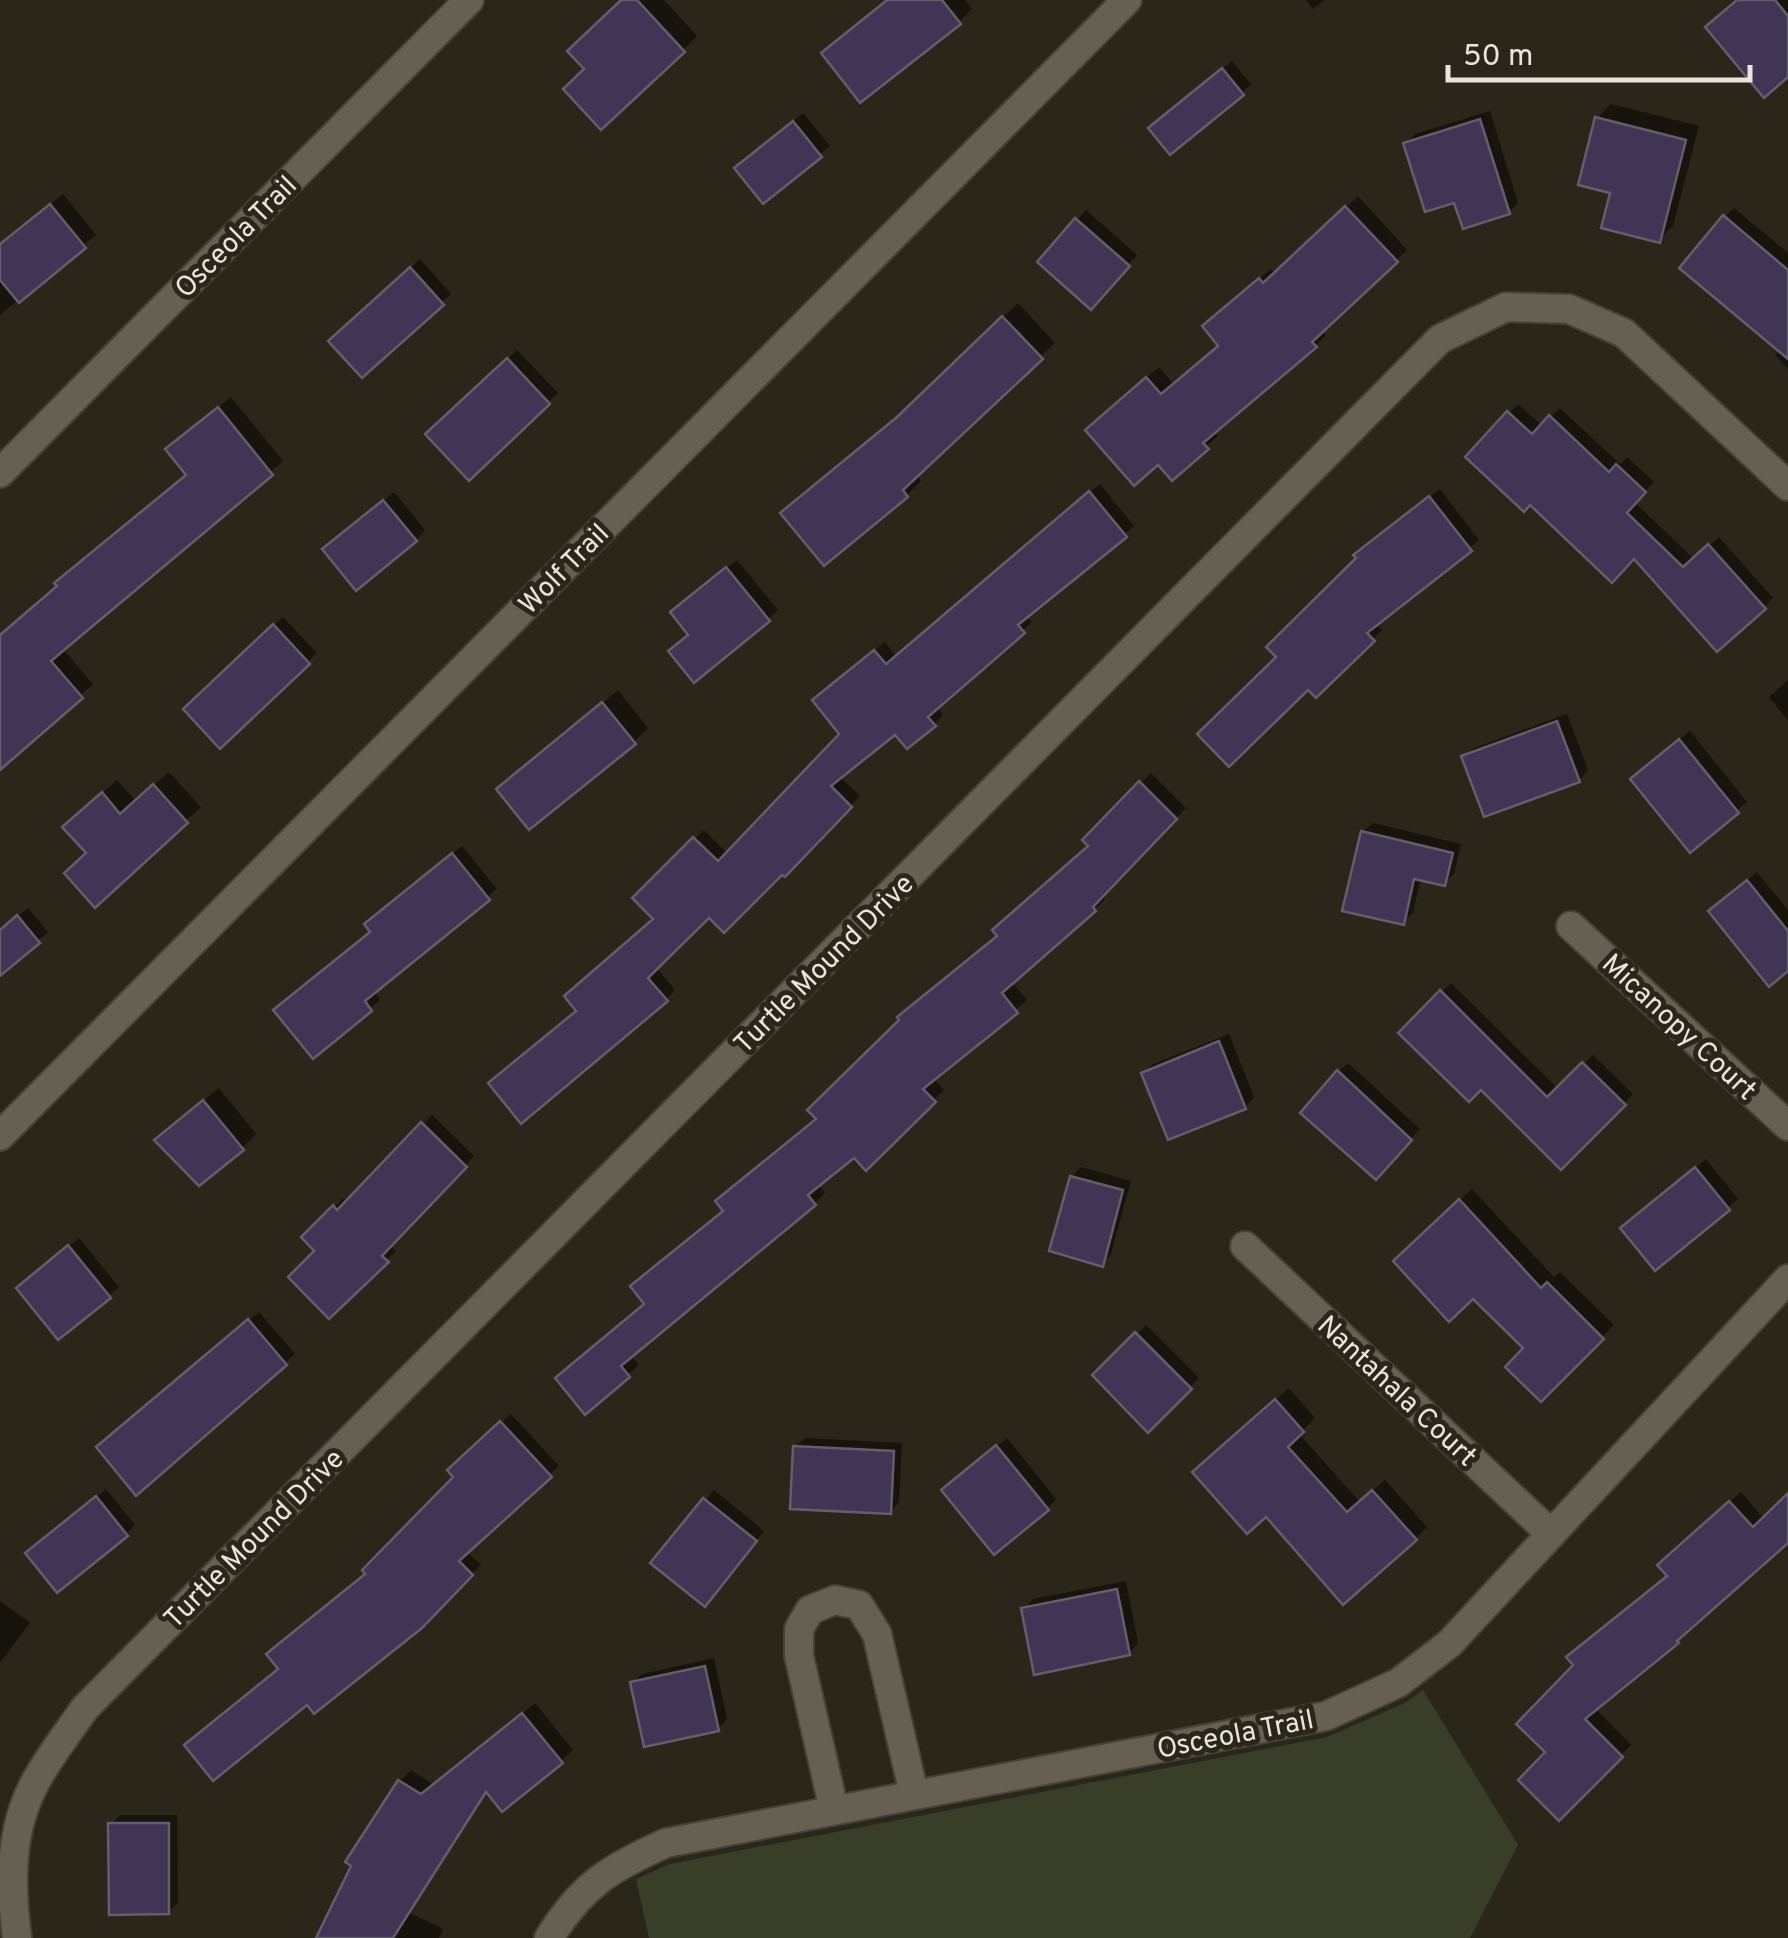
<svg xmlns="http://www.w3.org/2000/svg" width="1788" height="1938" font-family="Overpass,sans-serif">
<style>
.green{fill:#393e29}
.shadow{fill:#0007}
.building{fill:#413555;stroke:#635e6c;stroke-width:2.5}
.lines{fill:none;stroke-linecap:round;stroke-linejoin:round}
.minor-casing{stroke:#464239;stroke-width:32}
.minor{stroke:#666053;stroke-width:28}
.labels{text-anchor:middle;stroke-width:10;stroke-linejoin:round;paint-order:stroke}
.street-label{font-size:28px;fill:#e9e5de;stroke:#2b261a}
</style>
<rect width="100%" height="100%" fill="#2b261a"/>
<!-- green -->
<polygon class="green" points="1423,1690 1518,1845 1470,1938 649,1938 636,1879 670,1864 1327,1737 1405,1703"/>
<!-- shadow -->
<g class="shadow">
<polygon points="624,0 664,0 697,36 683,50 588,69"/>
<polygon points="888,0 965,0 972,9 959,22 824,53"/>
<polygon points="1306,0 1324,0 1313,9"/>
<polygon points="1739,0 1788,0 1788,74"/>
<polygon points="1232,61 1251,84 1242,93 1161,119"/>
<polygon points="1611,104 1699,126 1673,226 1659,240 1613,191 1597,118"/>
<polygon points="1490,111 1518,203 1509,212 1456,200 1406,144 1415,134"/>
<polygon points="803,113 830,146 763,201 747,159"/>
<polygon points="63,194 96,235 0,315 0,245"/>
<polygon points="1358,196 1407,250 1322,330 1326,335 1315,346 1214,431 1218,436 1172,478 1158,462 1099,419 1159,367 1174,385 1221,345 1216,315 1271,269 1275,273"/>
<polygon points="1734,208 1788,253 1788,369 1775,355 1780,349 1725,217"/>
<polygon points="1086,210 1137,255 1100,297 1040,262"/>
<polygon points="420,259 451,294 362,375 340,332"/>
<polygon points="1018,303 1055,343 916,474 921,481 907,495 824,563 783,513 915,402"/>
<polygon points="517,350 558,393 469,477 429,434"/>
<polygon points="231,397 283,461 63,649 93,684 0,767 0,637 188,474 181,438"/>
<polygon points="1518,404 1542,426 1560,408 1620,464 1627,457 1654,482 1634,502 1694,559 1719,537 1773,598 1764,607 1635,556 1530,502 1469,457"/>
<polygon points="1100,484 1134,526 1026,615 1032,622 936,706 943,715 934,724 907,746 895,731 839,776 860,796 785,874 782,871 709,914 656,967 675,990 666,1000 579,1010 655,919 635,898 704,830 728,854 842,734 824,691 885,642 896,656"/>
<polygon points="1440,489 1479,540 1375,623 1382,630 1373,639 1279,657 1359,558 1366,546"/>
<polygon points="394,492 425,530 416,540 334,540"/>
<polygon points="737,560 778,610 768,619 691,634 682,603"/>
<polygon points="283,617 317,653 220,745 186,709"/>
<polygon points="1788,680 1788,721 1769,697"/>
<polygon points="618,690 648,728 634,742 499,789"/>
<polygon points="1567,714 1588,770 1579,780 1464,757 1474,748"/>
<polygon points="1690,731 1747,802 1691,849 1643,770"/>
<polygon points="169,772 201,807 95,904 80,813 117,780 136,801"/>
<polygon points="1151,773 1186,808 1102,895 1105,899 1095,909 1012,982 1027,1000 933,1078 944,1090 934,1100 854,1154 818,1184 825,1193 815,1203 630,1354 639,1365 586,1411 647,1303 726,1210 1091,845 1086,840"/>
<polygon points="1373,823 1461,844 1454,874 1444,883 1421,878 1413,913 1403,923 1363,832"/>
<polygon points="462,846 497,889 373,991 380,1000 313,1056 372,931 376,915"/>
<polygon points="1757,872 1788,910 1788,968 1720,902"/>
<polygon points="28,908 48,932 0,973 0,931"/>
<polygon points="1451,983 1558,1089 1593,1055 1633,1094 1561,1166 1481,1086 1401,1033"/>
<polygon points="1229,1034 1254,1097 1245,1107 1144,1073 1153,1064"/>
<polygon points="1348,1063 1420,1129 1385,1168 1338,1072"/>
<polygon points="219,1088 256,1134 242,1148 172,1126"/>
<polygon points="432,1115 474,1156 390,1245 396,1251 329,1316 318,1251 304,1237 344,1198 348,1202"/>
<polygon points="1706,1159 1738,1199 1656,1267 1633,1218"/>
<polygon points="1081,1167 1131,1181 1111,1254 1102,1264 1072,1177"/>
<polygon points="1472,1189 1554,1277 1560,1272 1614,1325 1541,1399 1526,1348 1473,1296 1396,1261"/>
<polygon points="79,1238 119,1287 59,1337 28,1279"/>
<polygon points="259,1312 295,1354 136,1492 109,1438"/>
<polygon points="1146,1325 1199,1378 1148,1429 1095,1375"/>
<polygon points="1289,1388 1315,1418 1299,1434 1360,1502 1385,1480 1427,1527 1415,1539 1266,1513 1208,1460"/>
<polygon points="511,1414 559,1466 466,1551 481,1565 420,1626 280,1668 456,1477 459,1461"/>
<polygon points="805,1438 902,1443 899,1502 890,1512 795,1447"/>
<polygon points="1007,1438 1056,1499 1047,1509 953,1481"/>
<polygon points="106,1489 135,1525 126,1534 38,1544"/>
<polygon points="714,1490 764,1531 714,1595 653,1563"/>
<polygon points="1741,1492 1764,1519 1788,1496 1788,1540 1677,1642 1595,1708 1631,1745 1559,1817 1549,1752 1669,1575 1670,1555"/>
<polygon points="1126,1581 1138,1643 1129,1653 1024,1609 1033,1599"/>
<polygon points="0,1601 30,1623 0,1663"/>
<polygon points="714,1658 727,1719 718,1729 632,1683 642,1674"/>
<polygon points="535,1703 573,1750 561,1761 488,1791 410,1913 443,1929 439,1938 318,1938 400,1781 411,1770 434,1785"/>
<polygon points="120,1815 177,1815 178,1903 168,1912 111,1824"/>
</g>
<!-- building -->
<g class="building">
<polygon points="621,0 637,0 685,52 601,130 563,89 584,69 567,51"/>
<polygon points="887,0 942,0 961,24 860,103 821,53"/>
<polygon points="1737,0 1775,0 1788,16 1788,77 1764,98 1705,27"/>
<polygon points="1222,68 1244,95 1170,155 1148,128"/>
<polygon points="1595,117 1686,140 1660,243 1601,228 1610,193 1578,185"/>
<polygon points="1480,119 1510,214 1463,229 1454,203 1425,212 1403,143"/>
<polygon points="793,121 822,157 763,204 734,168"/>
<polygon points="50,204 86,248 19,303 0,280 0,244"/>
<polygon points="1345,206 1398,262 1312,342 1317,347 1203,443 1209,449 1172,481 1158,465 1134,486 1085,430 1146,377 1161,394 1218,346 1202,326 1259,278 1263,283"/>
<polygon points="1723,215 1788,270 1788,359 1679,268"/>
<polygon points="1075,218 1130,266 1091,310 1037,262"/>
<polygon points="410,267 444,305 362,378 328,341"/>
<polygon points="1002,316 1043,359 903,490 908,497 824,566 780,513 897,417"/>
<polygon points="507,358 550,404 469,481 425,434"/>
<polygon points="218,407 273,475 51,661 83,698 0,770 0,635 57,586 54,583 186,475 165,449"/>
<polygon points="1507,411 1532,434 1549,415 1609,472 1616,464 1646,492 1627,513 1683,567 1708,544 1766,609 1717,652 1634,559 1612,583 1530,505 1524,512 1465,457"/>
<polygon points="1089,491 1127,537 1018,625 1025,633 928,717 936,726 907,749 895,735 831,786 852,807 785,877 782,875 724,933 709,918 648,978 668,1001 521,1124 488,1083 576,1011 564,996 653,919 632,898 693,837 718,861 839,734 812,700 874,650 886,664"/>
<polygon points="1429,496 1472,551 1367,633 1375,641 1316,698 1308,690 1229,767 1197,734 1276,657 1266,647 1356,558 1353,555"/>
<polygon points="383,500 417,541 356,591 322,549"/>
<polygon points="726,567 770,621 694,683 668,651 688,635 670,612"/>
<polygon points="273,624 310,664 220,749 183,709"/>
<polygon points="602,702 636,744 529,830 496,789"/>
<polygon points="1557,721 1580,782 1484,817 1461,756"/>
<polygon points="1679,739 1739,813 1690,853 1630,779"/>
<polygon points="1139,781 1177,819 1093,907 1096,911 1002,993 1018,1013 923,1089 936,1102 866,1171 854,1158 808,1195 816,1205 621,1366 630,1377 585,1415 555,1378 644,1304 630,1286 723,1211 715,1201 816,1119 807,1110 899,1020 897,1017 997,936 992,930 1088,846 1082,840"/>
<polygon points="153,784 188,823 95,908 64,873 86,853 62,827 102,792 120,814"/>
<polygon points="1361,831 1453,853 1445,886 1414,879 1404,925 1342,911"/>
<polygon points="452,853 490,900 365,1001 372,1011 313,1059 273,1010 370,932 364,924"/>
<polygon points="1747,880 1788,931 1788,971 1769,987 1708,911"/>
<polygon points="17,915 40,943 0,976 0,930"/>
<polygon points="1440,990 1547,1097 1582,1062 1626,1105 1561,1170 1481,1090 1469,1102 1398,1033"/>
<polygon points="1219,1041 1246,1109 1168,1140 1141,1073"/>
<polygon points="1337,1070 1412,1140 1376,1180 1300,1113"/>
<polygon points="203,1100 244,1150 199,1186 154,1140"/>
<polygon points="421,1122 467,1167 382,1256 389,1262 329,1319 288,1277 314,1251 301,1237 333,1205 337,1210"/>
<polygon points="1695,1167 1730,1210 1655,1271 1620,1228"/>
<polygon points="1070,1176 1123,1190 1103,1267 1049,1251"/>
<polygon points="1459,1199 1541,1288 1547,1282 1604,1339 1541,1402 1505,1367 1523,1348 1473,1299 1449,1322 1393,1261"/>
<polygon points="68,1245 111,1298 58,1340 16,1288"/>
<polygon points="248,1319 287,1365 136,1496 96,1447"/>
<polygon points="1135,1332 1192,1389 1148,1433 1092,1375"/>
<polygon points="1275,1399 1304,1432 1288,1447 1347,1512 1372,1490 1417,1540 1343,1605 1266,1517 1247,1534 1192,1472"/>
<polygon points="500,1421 552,1477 459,1561 473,1575 422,1628 314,1714 307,1705 213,1781 184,1745 278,1669 266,1654 365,1574 362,1570 453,1477 447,1470"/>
<polygon points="996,1445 1049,1510 994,1555 941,1490"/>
<polygon points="793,1446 894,1451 891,1514 790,1509"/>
<polygon points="1788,1493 1788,1543 1677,1641 1679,1643 1585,1719 1623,1757 1559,1821 1518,1780 1545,1752 1516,1724 1573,1665 1566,1657 1667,1576 1657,1565 1729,1501 1753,1527"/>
<polygon points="96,1496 128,1536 57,1593 25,1553"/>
<polygon points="703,1498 757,1541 705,1607 650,1563"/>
<polygon points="1117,1589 1130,1655 1034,1675 1021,1608"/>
<polygon points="705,1666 719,1731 644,1747 630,1682"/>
<polygon points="522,1713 563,1763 502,1812 486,1792 393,1938 316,1938 351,1866 345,1862 398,1780 421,1794"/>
<polygon points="108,1823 169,1823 169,1914 109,1915"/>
</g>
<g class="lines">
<!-- minor casing -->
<g class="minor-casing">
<g id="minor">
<polyline points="0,473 469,0"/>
<polyline points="1571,926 1788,1126"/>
<polyline points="0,1136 1127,0"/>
<polyline points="1245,1246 1551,1534"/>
<polyline points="834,1810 799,1656 799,1629 810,1610 835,1600 859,1605 877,1634 914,1794"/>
<path d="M17 1938C10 1884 9 1828 37 1779 51 1754 69 1731 85 1708L1440 339 1506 307 1569 309 1624 333 1788 486"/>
<path d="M549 1938C582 1885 610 1868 666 1843L1326 1716 1398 1683 1449 1644 1788 1279"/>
</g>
</g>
<!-- minor -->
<use href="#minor" class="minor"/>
</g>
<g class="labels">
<!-- street labels -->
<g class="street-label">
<text transform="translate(235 236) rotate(-45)" y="10">Osceola Trail</text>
<text transform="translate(563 568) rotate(-45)" y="10">Wolf Trail</text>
<text transform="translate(823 963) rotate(-45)" y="10">Turtle Mound Drive</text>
<text transform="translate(1680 1026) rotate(43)" y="10">Micanopy Court</text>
<text transform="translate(1398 1390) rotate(43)" y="10">Nantahala Court</text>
<text transform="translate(253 1538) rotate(-45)" y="10">Turtle Mound Drive</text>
<text transform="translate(1235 1733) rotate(-11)" y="10">Osceola Trail</text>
</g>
</g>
<!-- scale -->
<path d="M1448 65v15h302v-15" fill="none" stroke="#e9e5de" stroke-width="5"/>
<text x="1463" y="65" font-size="30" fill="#e9e5de" stroke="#2b261a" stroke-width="8" paint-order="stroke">50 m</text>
</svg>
